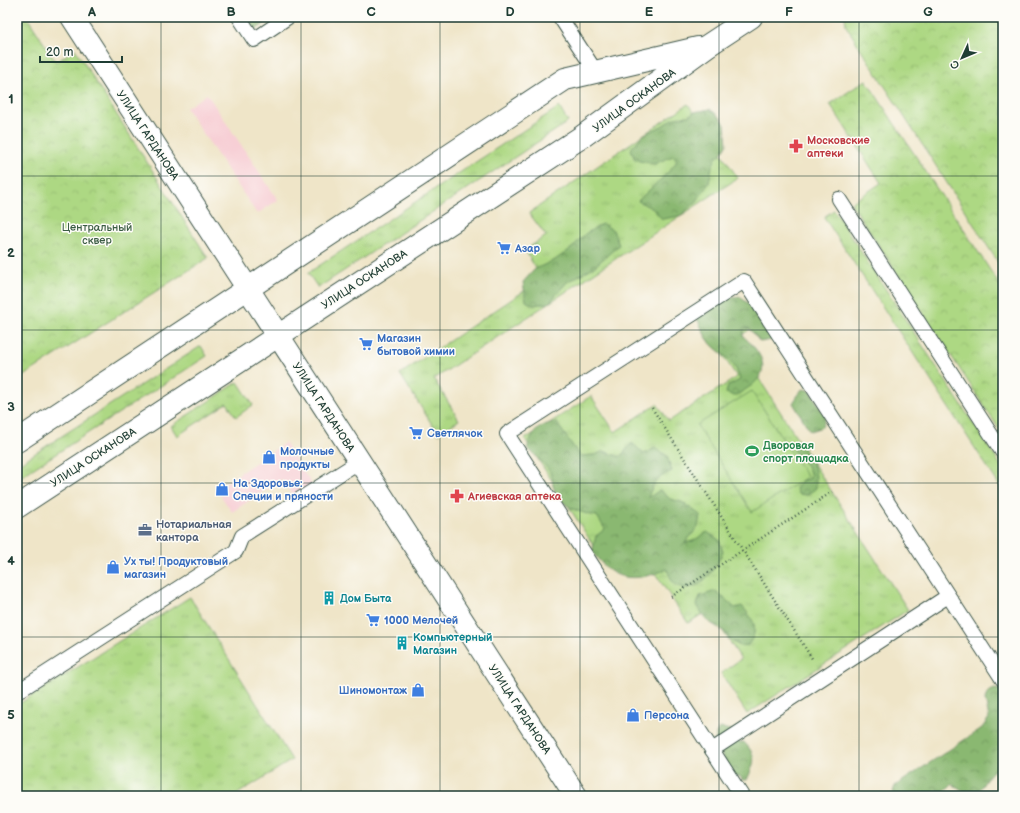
<svg xmlns="http://www.w3.org/2000/svg" width="1020" height="813" font-family="'Balsamiq Sans',sans-serif">
<style>
.built{fill:#f7cfd5}
.grass{fill:url(#grass-tufts);stroke:#668a5c}
.forest{fill:url(#forest-crowns);stroke:#547a52}
.park{fill:url(#park-crowns);stroke:#668a5c}
.garden{fill:#add883;stroke:#668a5c}
.lines{fill:none;stroke-linecap:round;stroke-linejoin:round}
.service-casing{stroke:#3e564a;stroke-width:16}
.tertiary-casing{stroke:#3e564a;stroke-width:24}
.path{stroke:#3e564a;stroke-width:2.5;stroke-dasharray:1 3;stroke-linecap:butt}
.service{stroke:#fff;stroke-width:14}
.tertiary{stroke:#fff;stroke-width:22}
.grid{fill:none;stroke:#1f3d34;stroke-width:1;stroke-opacity:0.55}
.labels{text-anchor:middle;stroke-width:3;stroke-linejoin:round;paint-order:stroke}
.street-label{font-size:11px;fill:#1f3d34;stroke:#fdfcf7}
.health-label{font-size:11px;font-weight:bold;fill:#be3a42;stroke:#fdfcf7;text-anchor:start}
.park-label{font-size:11px;fill:#3b5c44;stroke:#fdfcf7}
.shop-label{font-size:11px;font-weight:bold;fill:#366cbe;stroke:#fdfcf7;text-anchor:start}
.leisure-label{font-size:11px;font-weight:bold;fill:#27864d;stroke:#fdfcf7;text-anchor:start}
.service-label{font-size:11px;font-weight:bold;fill:#4e5e75;stroke:#fdfcf7;text-anchor:start}
.culture-label{font-size:11px;font-weight:bold;fill:#0d838f;stroke:#fdfcf7;text-anchor:start}
.neatline{fill:none;stroke:#1f3d34;stroke-width:1.5}
.grid-label{font-size:13px;text-anchor:middle;font-weight:bold;fill:#1f3d34}
</style>
<defs>
<pattern id="grass-tufts" width="24" height="20" patternUnits="userSpaceOnUse"><rect width="24" height="20" fill="#add883"/><path d="M3 7l-1-3M5 7V3M7 7l1-3M15 17l-1-3M17 17v-4M19 17l1-3" fill="none" stroke="#94ba72"/></pattern>
<pattern id="forest-crowns" width="20" height="18" patternUnits="userSpaceOnUse"><rect width="20" height="18" fill="#8ab871"/><path d="M2 6a3 3 0 1 1 6 0M12 15a3 3 0 1 1 6 0" fill="none" stroke="#70975e"/></pattern>
<pattern id="park-crowns" width="20" height="18" patternUnits="userSpaceOnUse"><rect width="20" height="18" fill="#add883"/><path d="M2 6a3 3 0 1 1 6 0M12 15a3 3 0 1 1 6 0" fill="none" stroke="#94ba72"/></pattern>
</defs>
<rect width="100%" height="100%" fill="#fdfcf7"/>
<filter id="ink" filterUnits="userSpaceOnUse"><feTurbulence type="fractalNoise" baseFrequency=".025" numOctaves="2"/><feDisplacementMap in="SourceGraphic" scale="8" xChannelSelector="R" yChannelSelector="G"/><feConvolveMatrix kernelMatrix="1 2 1 2 8 2 1 2 1" color-interpolation-filters="sRGB"/></filter>
<filter id="wash" filterUnits="userSpaceOnUse"><feTurbulence type="fractalNoise" baseFrequency=".012" numOctaves="4" result="noise"/><feDisplacementMap in="SourceGraphic" scale="16" xChannelSelector="R" yChannelSelector="G"/><feGaussianBlur stdDeviation="0.9" result="paint"/><feColorMatrix in="noise" values="0 0 0 0 0 0 0 0 0 0 0 0 0 0 0 0 0 1.4 0 .05"/><feComposite in="paint" operator="in"/></filter>
<g filter="url(#wash)">
<rect width="100%" height="100%" fill="#efe5c8"/>
<!-- built -->
<g class="built">
<polygon points="207,94 278,200 257,214 186,108"/>
<polygon points="285,443 314,488 296,500 282,479 232,512 216,489"/>
</g>
<!-- grass -->
<g class="grass">
<polygon points="688,104 738,178 434,379 459,420 438,434 400,374 542,279 525,250 546,236 529,213"/>
<polygon points="559,107 568,122 318,288 308,273"/>
<polygon points="834,210 1003,469 1003,491 824,217"/>
<polygon points="703,325 755,326 734,340 908,610 747,714 721,673 741,659 709,610 688,623 641,552 610,571 525,439 591,396 615,432 657,404 669,421 737,377"/>
<polygon points="201,346 207,356 17,479 17,465"/>
<polygon points="238,382 253,405 236,417 227,403 177,436 171,426"/>
<polygon points="190,597 292,760 234,796 17,796 17,705"/>
</g>
<!-- forest -->
<g class="forest">
<polygon points="246,17 275,17 255,30"/>
<path d="M710 109 722 119 725 125 727 145 721 154 716 158 712 166 709 183 697 201 680 216 662 219 653 209 638 201C651 187 666 177 677 161L673 156 654 164 635 160 631 149 643 135 662 126 674 118 688 116 694 112Z"/>
<polygon points="602,224 613,230 619,245 594,267 567,282 549,303 533,305 526,301 523,282 535,269 555,260 572,248 585,234"/>
<path d="M740 297 765 316 772 340 760 342 749 328 744 330 743 336C773 363 768 379 734 396L726 393 728 386 740 380C736 362 725 357 713 346 706 339 701 327 697 318L727 298Z"/>
<polygon points="802,389 809,390 826,417 822,427 810,431 793,403"/>
<path d="M556 422 580 456 595 455 604 451 620 457 632 443 644 454 655 448 667 456 672 471C658 477 653 482 648 498L660 490 670 499 682 502 700 515 698 527 685 543 693 541 707 532 719 540 723 552C716 567 703 589 685 588 681 588 676 585 673 583L667 569C649 577 626 583 609 570 603 565 597 558 592 552L596 536 605 529 597 516C577 512 560 507 553 486 552 483 553 479 552 476 547 465 536 456 527 448 533 431 538 425 556 422Z"/>
<path d="M799 442C812 458 817 467 816 488L807 495 798 494 796 489 801 481 809 479 811 475 807 466 793 450Z"/>
<path d="M716 591 735 608 742 606C754 620 760 629 748 645L740 646 730 640 725 632 706 620 697 605 700 596Z"/>
<polygon points="994,689 1003,690 1003,765 1001,764 990,774 979,790 964,791 952,784 944,791 936,790 929,796 899,796 893,792 895,786 982,728 989,718 985,699 987,693"/>
<path d="M719 728 732 730 737 741 741 743 743 741C758 757 755 761 747 780H742L740 776H730L716 740V733Z"/>
</g>
<!-- park -->
<g class="park">
<polygon points="17,17 27,17 56,62 75,49 208,258 17,380"/>
<polygon points="845,17 1003,17 1003,270 846,26"/>
<polygon points="866,80 1003,290 1003,435 851,203 881,183 830,104"/>
</g>
<!-- garden -->
<polygon class="garden" points="752,391 807,477 752,512 697,425"/>
</g>
<g filter="url(#ink)">
<g class="lines">
<!-- service casing -->
<g class="service-casing">
<g id="service">
<polyline points="239,17 254,40 288,17"/>
<polyline points="560,17 596,72"/>
<polyline points="839,199 1003,453"/>
<polyline points="17,692 236,551 242,536 360,461"/>
<polyline points="712,750 948,596"/>
<polyline points="742,796 507,434 744,281 1003,680"/>
</g>
</g>
<!-- tertiary casing -->
<g class="tertiary-casing">
<g id="tertiary">
<polyline points="72,17 576,796"/>
<polyline points="17,441 565,79 698,48"/>
<polyline points="17,507 583,136 707,46 751,17"/>
</g>
</g>
<!-- path -->
<g class="path">
<polyline points="652,408 813,660"/>
<polyline points="671,597 832,492"/>
</g>
<!-- service -->
<use href="#service" class="service"/>
<!-- tertiary -->
<use href="#tertiary" class="tertiary"/>
</g>
</g>
<!-- grid -->
<path class="grid" d="M161 17V796M301 17V796M440 17V796M580 17V796M719 17V796M859 17V796M17 176H1003M17 330H1003M17 483H1003M17 637H1003"/>
<!-- icons -->
<defs>
<g id="pharmacy-bare" transform="scale(1.08)"><path d="M-2-6h4v4h4v4h-4v4h-4v-4h-4v-4h4Z" fill="#e0444e" stroke="#fdfcf7" stroke-width="2.5" paint-order="stroke"/></g>
<g id="supermarket-bare" transform="scale(1.08)"><path d="M-6-5.5h2.5l.6 2H6L4.5 2H-2.5L-4.4-4H-6ZM-1.5 3.2a1.3 1.3 0 1 0 .1 0ZM3 3.2a1.3 1.3 0 1 0 .1 0Z" fill="#3f7fe0" stroke="#fdfcf7" stroke-width="2.5" paint-order="stroke"/></g>
<g id="stadium-bare" transform="scale(1.08)"><path d="M0-5a6.5 5 0 1 0 0 10a6.5 5 0 1 0 0-10ZM-3.5-1.8h7v3.6h-7Z" fill="#2e9e5b" stroke="#fdfcf7" stroke-width="2.5" paint-order="stroke"/></g>
<g id="shop-bare" transform="scale(1.08)"><path d="M-5-2.5h2.3a2.7 3.5 0 0 1 5.4 0H5L5.5 6h-11ZM-1.5-2.5h3a1.5 2.3 0 0 0-3 0Z" fill="#3f7fe0" stroke="#fdfcf7" stroke-width="2.5" paint-order="stroke"/></g>
<g id="office-bare" transform="scale(1.08)"><path d="M-6-3h4V-5.5h4V-3h4V5H-6ZM-1-4.5V-3h2v-1.5ZM-6 0V1H6V0Z" fill="#5c6f8a" stroke="#fdfcf7" stroke-width="2.5" paint-order="stroke"/></g>
<g id="building-bare" transform="scale(1.08)"><path d="M-4-6H4V6H1V3H-1V6H-4ZM-2.5-4.3h1.7v1.8h-1.7ZM.8-4.3h1.7v1.8H.8ZM-2.5-1h1.7V.8h-1.7ZM.8-1h1.7V.8H.8Z" fill="#0f9aa8" stroke="#fdfcf7" stroke-width="2.5" paint-order="stroke"/></g>
</defs>
<g fill-rule="evenodd">
<use href="#pharmacy-bare" x="796" y="146"/>
<use href="#supermarket-bare" x="504" y="248"/>
<use href="#supermarket-bare" x="366" y="344"/>
<use href="#supermarket-bare" x="416" y="433"/>
<use href="#stadium-bare" x="752" y="451"/>
<use href="#shop-bare" x="269" y="457"/>
<use href="#shop-bare" x="222" y="489"/>
<use href="#pharmacy-bare" x="457" y="496"/>
<use href="#office-bare" x="145" y="530"/>
<use href="#shop-bare" x="113" y="567"/>
<use href="#building-bare" x="329" y="598"/>
<use href="#supermarket-bare" x="373" y="620"/>
<use href="#building-bare" x="402" y="643"/>
<use href="#shop-bare" x="418" y="690"/>
<use href="#shop-bare" x="633" y="715"/>
</g>
<g class="labels">
<!-- street labels -->
<g class="street-label">
<text transform="translate(634 100) rotate(-36)" y="4">УЛИЦА ОСКАНОВА</text>
<text transform="translate(148 135) rotate(57)" y="4">УЛИЦА ГАРДАНОВА</text>
<text transform="translate(364 279) rotate(-33)" y="4">УЛИЦА ОСКАНОВА</text>
<text transform="translate(324 407) rotate(57)" y="4">УЛИЦА ГАРДАНОВА</text>
<text transform="translate(93 457) rotate(-33)" y="4">УЛИЦА ОСКАНОВА</text>
<text transform="translate(520 709) rotate(57)" y="4">УЛИЦА ГАРДАНОВА</text>
</g>
<!-- health labels -->
<g class="health-label">
<text x="807" y="144">Московские<tspan x="807" dy="13">аптеки</tspan></text>
<text x="468" y="500">Агиевская аптека</text>
</g>
<!-- park labels -->
<g class="park-label">
<text x="97" y="231">Центральный<tspan x="97" dy="13">сквер</tspan></text>
</g>
<!-- shop labels -->
<g class="shop-label">
<text x="515" y="252">Азар</text>
<text x="377" y="342">Магазин<tspan x="377" dy="13">бытовой химии</tspan></text>
<text x="427" y="437">Светлячок</text>
<text x="280" y="455">Молочные<tspan x="280" dy="13">продукты</tspan></text>
<text x="233" y="487">На Здоровье:<tspan x="233" dy="13">Специи и пряности</tspan></text>
<text x="124" y="565">Ух ты! Продуктовый<tspan x="124" dy="13">магазин</tspan></text>
<text x="384" y="624">1000 Мелочей</text>
<text x="407" y="694" text-anchor="end">Шиномонтаж</text>
<text x="644" y="719">Персона</text>
</g>
<!-- leisure labels -->
<g class="leisure-label">
<text x="763" y="449">Дворовая<tspan x="763" dy="13">спорт площадка</tspan></text>
</g>
<!-- service labels -->
<g class="service-label">
<text x="156" y="528">Нотариальная<tspan x="156" dy="13">кантора</tspan></text>
</g>
<!-- culture labels -->
<g class="culture-label">
<text x="340" y="602">Дом Быта</text>
<text x="413" y="641">Компьютерный<tspan x="413" dy="13">Магазин</tspan></text>
</g>
</g>
<!-- margin -->
<rect width="1020" height="813" fill="none" stroke="#fdfcf7" stroke-width="44"/>
<!-- north arrow -->
<g transform="translate(962 58) rotate(226)" stroke="#fdfcf7" stroke-width="3" paint-order="stroke">
<path d="M0-3L7 15L0 10L-7 15Z" fill="#1f3d34"/>
<text y="-6" font-size="11" font-weight="bold" text-anchor="middle" fill="#1f3d34">С</text>
</g>
<!-- scale -->
<path d="M40 56v6h82v-6" fill="none" stroke="#1f3d34" stroke-width="2"/>
<text x="46" y="56" font-size="12" fill="#1f3d34" stroke="#fdfcf7" stroke-width="3" paint-order="stroke">20 m</text>
<rect x="22" y="22" width="976" height="769" class="neatline"/>
<g class="grid-label">
<text x="92" y="16">A</text>
<text x="231" y="16">B</text>
<text x="371" y="16">C</text>
<text x="510" y="16">D</text>
<text x="649" y="16">E</text>
<text x="789" y="16">F</text>
<text x="928" y="16">G</text>
<text x="11" y="103">1</text>
<text x="11" y="257">2</text>
<text x="11" y="411">3</text>
<text x="11" y="565">4</text>
<text x="11" y="719">5</text>
</g>
</svg>
